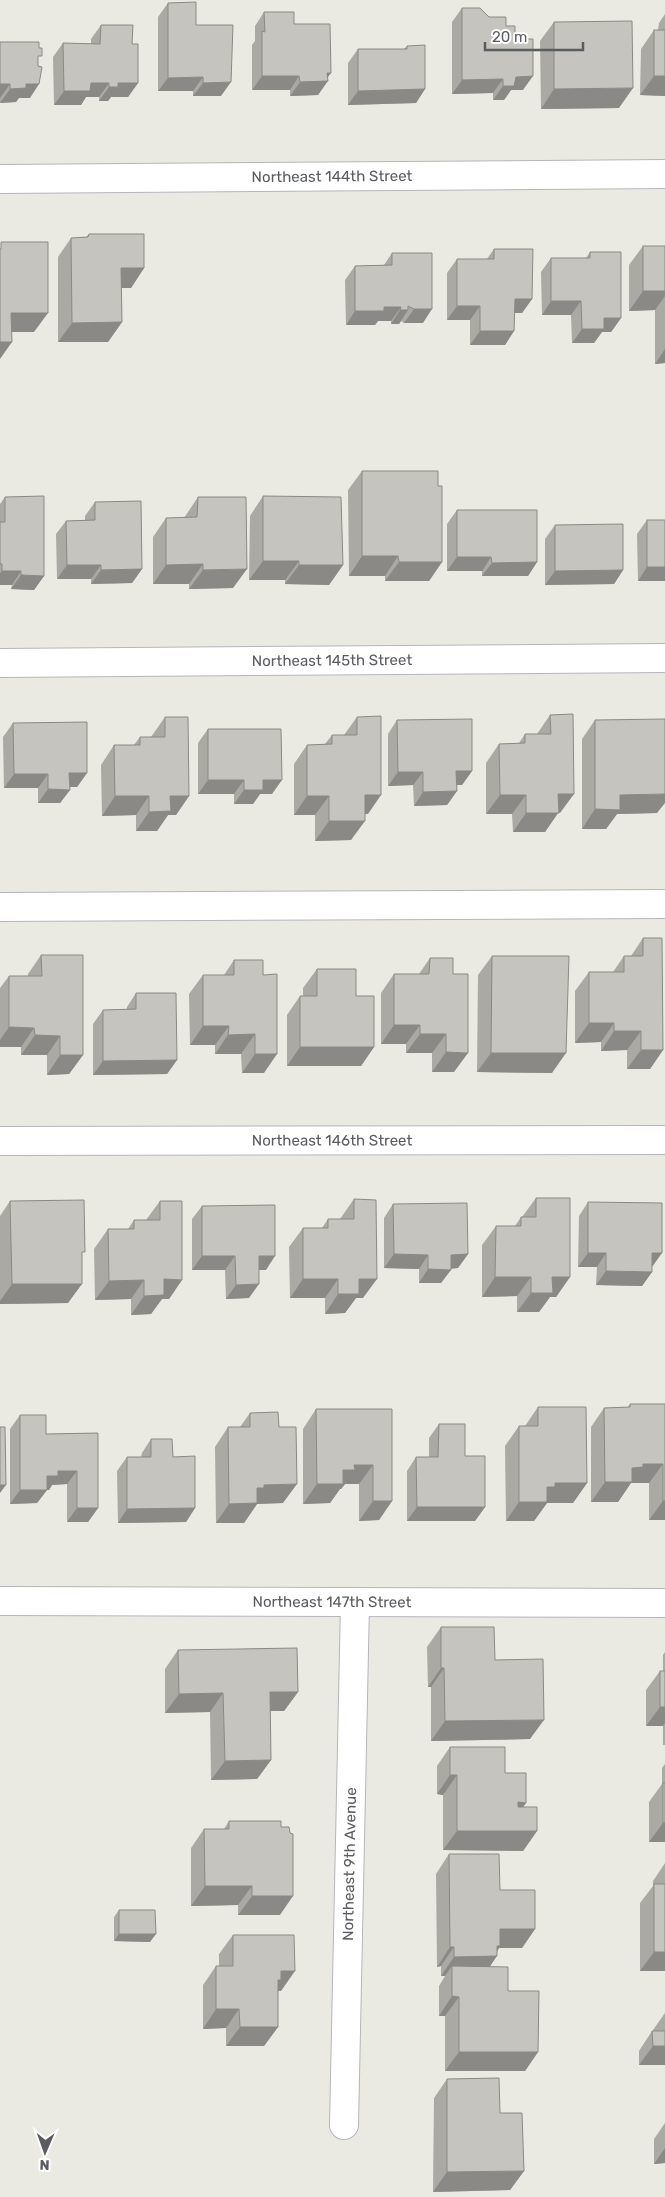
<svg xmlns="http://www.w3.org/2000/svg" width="665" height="2197" font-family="Rubik,sans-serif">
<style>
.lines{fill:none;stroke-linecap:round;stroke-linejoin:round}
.minor-casing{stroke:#b4b6ba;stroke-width:30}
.minor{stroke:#fff;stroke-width:28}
.wall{fill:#aaa9a3}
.shaded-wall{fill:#8b8985}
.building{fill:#c6c4be;stroke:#8b8985}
.labels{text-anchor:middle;stroke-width:4;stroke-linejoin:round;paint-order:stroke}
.street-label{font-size:15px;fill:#5a5c60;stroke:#fff}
</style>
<rect width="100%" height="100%" fill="#ebeae2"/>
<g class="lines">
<!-- minor casing -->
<g class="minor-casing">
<g id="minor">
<path id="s1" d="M0 179 665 174"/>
<path id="s2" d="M0 663 665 658"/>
<polyline points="0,907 665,904"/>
<path id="s3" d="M0 1141 665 1140"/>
<path id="s4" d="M0 1601 665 1603"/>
<path id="s5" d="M344 2125 355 1603"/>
</g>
</g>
<!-- minor -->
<use href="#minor" class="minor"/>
</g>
<!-- wall -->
<g class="wall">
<polygon points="168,3 221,96 193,96 193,91 158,91 158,17"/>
<polygon points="462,8 489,17 506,26 515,39 523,90 511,90 504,100 493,100 493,93 452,94 452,22"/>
<polygon points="264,12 294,24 328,78 318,95 290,96 290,90 252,90 252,45 255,41 255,26"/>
<polygon points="665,14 665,96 640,95 641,49 654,30 658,30 659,23"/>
<polygon points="554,22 619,108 541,109 540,41"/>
<polygon points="101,25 132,44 138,83 128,97 111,97 108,101 99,101 99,97 86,97 81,105 54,105 53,57 63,43 91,44 91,39"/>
<polygon points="0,42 38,62 30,98 19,98 16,102 0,103"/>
<polygon points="407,46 425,89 416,103 348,105 348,63 358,49 404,49"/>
<polygon points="89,234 144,268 131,288 121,288 122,322 108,342 58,342 58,257 71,238 86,237"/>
<polygon points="643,246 665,246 665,363 655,364 655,310 629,311 629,265"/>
<polygon points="494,249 532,299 522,313 515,313 514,331 505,345 470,345 470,320 447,320 447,273 457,259 487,259"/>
<polygon points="590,252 621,318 611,332 602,332 594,343 572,343 571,315 542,315 541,272 551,258 586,258"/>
<polygon points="392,253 423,323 404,323 401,321 399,324 391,324 391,321 378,321 375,325 346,325 345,280 355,266 384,265"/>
<polygon points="362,471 438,486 442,562 429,581 385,581 385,576 349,576 348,490"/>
<polygon points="263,496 343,565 329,585 285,584 285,580 249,580 250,516"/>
<polygon points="5,497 44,576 34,590 11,589 12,585 0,585 0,504"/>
<polygon points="198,497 233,588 189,589 189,584 153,584 153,537 166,518 184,518"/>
<polygon points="95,502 142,569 132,583 91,584 91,579 57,579 56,534 66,521 85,520 85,516"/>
<polygon points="457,510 537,562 528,576 482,576 482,571 447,571 447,524"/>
<polygon points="647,520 665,581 638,581 637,534"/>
<polygon points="555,525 623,570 614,584 545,585 545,539"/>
<polygon points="550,715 560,813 558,813 545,832 513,832 512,814 486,814 486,763 499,744 519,743 525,734 537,734"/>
<polygon points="165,717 189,796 176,815 168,815 157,831 136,831 136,815 102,816 101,765 114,745 134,745 140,737 151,737"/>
<polygon points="357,717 368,814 365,814 351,840 315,841 315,815 294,815 294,764 307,745 325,744 332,735 344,735"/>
<polygon points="397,720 472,771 462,785 457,785 457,791 447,805 414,806 413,785 388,786 388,734"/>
<polygon points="595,720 657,813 617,814 606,829 582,829 582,739"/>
<polygon points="13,723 87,773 77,787 69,787 70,790 60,803 38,803 38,788 4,788 3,737"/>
<polygon points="208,729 272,794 260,794 253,804 234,804 234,794 198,794 198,743"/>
<polygon points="643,938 663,1050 650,1069 627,1069 627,1050 601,1051 601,1042 575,1043 575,991 589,972 613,972 624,956 631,956"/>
<polygon points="41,955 83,1055 69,1074 47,1075 47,1055 21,1055 21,1047 0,1047 0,988 9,976 28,976 28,974"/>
<polygon points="492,956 552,1073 477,1072 478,975"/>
<polygon points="430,958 454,1072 432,1072 432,1053 406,1053 406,1044 381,1044 381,993 394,974 419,974"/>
<polygon points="234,960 263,960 264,1073 242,1073 241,1054 215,1054 215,1045 190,1045 189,994 203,975 224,975"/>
<polygon points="317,969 356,996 374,1047 361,1066 287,1066 287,1015 300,996 303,996 303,988"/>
<polygon points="136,993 177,1060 167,1074 93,1075 93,1024 103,1010 127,1009 127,1007"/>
<polygon points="536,1198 570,1277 556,1297 550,1297 539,1312 517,1312 517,1296 482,1297 482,1245 496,1226 515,1226 521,1217 522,1217"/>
<polygon points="354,1199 363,1298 356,1298 345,1313 325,1314 325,1298 290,1298 289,1247 303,1228 322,1228 328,1219 340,1219"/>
<polygon points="10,1201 82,1257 68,1303 0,1304 0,1216"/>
<polygon points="160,1201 182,1280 169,1299 162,1299 151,1314 131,1315 131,1299 95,1300 94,1249 108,1229 128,1229 134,1220 146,1220"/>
<polygon points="588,1202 652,1267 652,1272 642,1286 596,1285 597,1267 578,1267 579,1216"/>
<polygon points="393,1204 468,1254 458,1268 451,1269 441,1283 419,1283 419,1269 384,1268 384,1218"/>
<polygon points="202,1206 266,1270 259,1270 249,1298 226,1299 225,1270 192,1270 192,1219"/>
<polygon points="630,1404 665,1404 665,1520 649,1520 649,1483 631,1483 618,1502 591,1502 591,1427 604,1408 628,1407"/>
<polygon points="538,1407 587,1483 573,1503 547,1503 534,1521 506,1521 505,1446 519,1426 525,1426"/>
<polygon points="316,1409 392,1409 392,1501 379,1520 359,1521 359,1484 345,1484 341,1489 340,1489 330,1503 303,1504 303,1429"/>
<polygon points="250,1413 283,1503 257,1504 244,1523 216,1523 215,1447 228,1427 240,1427"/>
<polygon points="20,1415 46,1434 98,1433 98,1508 88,1522 67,1522 67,1484 52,1485 49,1490 47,1490 37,1503 10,1504 10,1429"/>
<polygon points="439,1424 465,1456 485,1507 475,1521 407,1521 407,1471 416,1457 429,1457 429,1438"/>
<polygon points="151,1439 173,1457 195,1508 186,1522 118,1523 117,1471 127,1457 141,1457 142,1453"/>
<polygon points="441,1627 495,1660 530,1739 431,1741 431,1687 428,1687 427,1647"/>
<polygon points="178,1650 298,1692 284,1711 270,1711 271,1760 257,1779 211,1780 210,1712 165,1713 165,1669"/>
<polygon points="665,1652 665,1745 663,1745 663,1726 646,1726 646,1690 660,1671 663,1671 663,1655"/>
<polygon points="450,1747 505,1773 526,1803 523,1807 537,1831 523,1851 443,1850 443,1795 437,1794 437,1766"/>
<polygon points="665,1764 665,1842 649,1842 649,1802 662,1784 662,1768"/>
<polygon points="229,1821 281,1827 280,1915 238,1915 238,1905 191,1906 191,1848 204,1829 224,1829"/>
<polygon points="449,1854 500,1890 535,1929 522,1948 499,1948 490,1967 508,1991 538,2052 525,2071 445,2071 445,2016 439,2016 439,1986 445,1976 441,1976 441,1966 437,1967 436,1874"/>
<polygon points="665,1863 665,1971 640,1971 640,1903 653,1886 653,1881"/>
<polygon points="119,1910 150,1942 114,1941 114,1917"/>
<polygon points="233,1935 281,1991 278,1991 278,2027 264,2046 226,2046 226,2028 203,2029 203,1985 216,1966 219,1966 219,1954"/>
<polygon points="665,2013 665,2065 639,2065 639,2051 652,2031 653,2031 653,2030"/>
<polygon points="447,2079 500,2113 524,2171 510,2190 433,2192 434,2098"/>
<polygon points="665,2123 665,2163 654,2164 654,2139"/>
</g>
<!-- shaded-wall -->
<g class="shaded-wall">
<polygon points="327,73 331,73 325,81 328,81 318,95 290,96 300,82"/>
<polygon points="262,76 299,76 290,90 252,90"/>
<polygon points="533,76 523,90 511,90 504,100 493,100 503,86 516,77"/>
<polygon points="654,76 665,76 665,96 640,95"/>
<polygon points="203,77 193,91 158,91 168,78"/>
<polygon points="503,79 493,93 452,94 462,80"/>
<polygon points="231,82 221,96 193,96 203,83"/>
<polygon points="91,83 109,83 99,97 86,97 81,105 54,105 64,91"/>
<polygon points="118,83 138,83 128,97 111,97 108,101 99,101 109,87"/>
<polygon points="0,84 10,84 0,98"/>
<polygon points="26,84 39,84 30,98 19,98 16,102 0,103 10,89"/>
<polygon points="633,88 619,108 541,109 554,89"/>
<polygon points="425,89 416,103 348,105 358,91"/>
<polygon points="121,268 144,268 131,288 108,288"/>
<polygon points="643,291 665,291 665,296 655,310 629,311"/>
<polygon points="515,299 532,299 522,313 505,313"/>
<polygon points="551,301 581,301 571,315 542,315"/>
<polygon points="457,306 480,306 470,320 447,320"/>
<polygon points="384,307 401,307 391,321 378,321 375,325 346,325 355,311"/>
<polygon points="414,309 432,309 423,323 404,323"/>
<polygon points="400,310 408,310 399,324 391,324"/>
<polygon points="11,313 48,313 34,332 0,332"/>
<polygon points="604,318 621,318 611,332 602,332 594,343 572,343 582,329"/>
<polygon points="122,322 108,342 58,342 72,323"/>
<polygon points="480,331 514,331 505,345 470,345"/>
<polygon points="0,342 12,342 0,359"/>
<polygon points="665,349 665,363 655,364"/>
<polygon points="362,556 398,556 385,576 349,576"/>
<polygon points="457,557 491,557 482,571 447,571"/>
<polygon points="263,561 299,561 285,580 249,580"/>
<polygon points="399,562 442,562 429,581 385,581"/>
<polygon points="537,562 528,576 482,576 492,563"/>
<polygon points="203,564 189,584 153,584 166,565"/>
<polygon points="67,565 101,565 91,579 57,579"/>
<polygon points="299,565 343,565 329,585 285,584"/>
<polygon points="647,567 665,567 665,581 638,581"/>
<polygon points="142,569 132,583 91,584 101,570"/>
<polygon points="247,569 233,588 189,589 203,570"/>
<polygon points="623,570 614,584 545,585 555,571"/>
<polygon points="2,571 21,571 12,585 0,585 0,573"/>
<polygon points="21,575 44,576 34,590 11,589"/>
<polygon points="456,771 472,771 462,785 447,785"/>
<polygon points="398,772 423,772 413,785 388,786"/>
<polygon points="69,773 87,773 77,787 59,787"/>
<polygon points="14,774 48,774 38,788 4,788"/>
<polygon points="208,780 244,780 234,794 198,794"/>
<polygon points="263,780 282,780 272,794 260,794 253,804 234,804 244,790"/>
<polygon points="48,789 70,790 60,803 38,803"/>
<polygon points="457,791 447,805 414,806 423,792"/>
<polygon points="558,794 574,794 560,813 558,813 545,832 513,832 526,813"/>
<polygon points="665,794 665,803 657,813 617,814 606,829 582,829 595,809 620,795"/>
<polygon points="365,795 381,795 368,814 351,815"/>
<polygon points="500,795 526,795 512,814 486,814"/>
<polygon points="115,796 149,796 136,815 102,816"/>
<polygon points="170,796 189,796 176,815 168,815 157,831 136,831 149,812"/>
<polygon points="307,796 329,796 315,815 294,815"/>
<polygon points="329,821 365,821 351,840 315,841"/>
<polygon points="589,1023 614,1023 601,1042 575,1043"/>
<polygon points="394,1025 420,1025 406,1044 381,1044"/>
<polygon points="203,1026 229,1026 215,1045 190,1045"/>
<polygon points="9,1027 34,1028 21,1047 0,1047 0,1040"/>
<polygon points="614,1031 641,1031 627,1050 601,1051"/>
<polygon points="255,1034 241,1054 215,1054 228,1035"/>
<polygon points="420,1034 446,1034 432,1053 406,1053"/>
<polygon points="35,1035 60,1036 47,1055 21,1055"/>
<polygon points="300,1047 374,1047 361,1066 287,1066"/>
<polygon points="641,1050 663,1050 650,1069 627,1069"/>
<polygon points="446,1052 468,1053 454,1072 432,1072"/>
<polygon points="491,1053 566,1053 552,1073 477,1072"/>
<polygon points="255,1054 277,1054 264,1073 242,1073"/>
<polygon points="60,1055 83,1055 69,1074 47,1075"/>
<polygon points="177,1060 167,1074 93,1075 103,1061"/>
<polygon points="588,1253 606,1253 597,1267 578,1267"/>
<polygon points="652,1253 662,1253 652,1267 642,1267"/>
<polygon points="394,1254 428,1255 419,1269 384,1268"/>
<polygon points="468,1254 458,1268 441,1269 451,1255"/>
<polygon points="202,1256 235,1256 225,1270 192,1270"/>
<polygon points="259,1256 275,1256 266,1270 249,1270"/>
<polygon points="428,1269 451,1270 441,1283 419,1283"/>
<polygon points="606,1271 652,1272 642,1286 596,1285"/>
<polygon points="495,1277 531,1277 517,1296 482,1297"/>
<polygon points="552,1277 570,1277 556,1297 550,1297 539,1312 517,1312 531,1293"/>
<polygon points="164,1279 182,1280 169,1299 162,1299 151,1314 131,1315 144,1296"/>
<polygon points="303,1279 338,1279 325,1298 290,1298"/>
<polygon points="359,1279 377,1279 363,1298 356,1298 345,1313 325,1314 338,1294"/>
<polygon points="144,1280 131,1299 95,1300 109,1281"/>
<polygon points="12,1284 82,1284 68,1303 0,1304 0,1301"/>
<polygon points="259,1284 249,1298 226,1299 236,1285"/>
<polygon points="643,1464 663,1464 649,1483 631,1483 618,1502 591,1502 605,1482 632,1468"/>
<polygon points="354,1465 373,1465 359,1484 345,1484 341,1489 340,1489 330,1503 303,1504 317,1484"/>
<polygon points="58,1471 77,1471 67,1484 52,1485 49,1490 47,1490 37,1503 10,1504 20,1490"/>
<polygon points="555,1483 587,1483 573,1503 547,1503 534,1521 506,1521 519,1502"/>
<polygon points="297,1484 283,1503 257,1504 244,1523 216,1523 229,1504 257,1488 264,1485"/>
<polygon points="0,1485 6,1485 0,1493"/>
<polygon points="373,1501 392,1501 379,1520 359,1521"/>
<polygon points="663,1501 665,1501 665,1520 649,1520"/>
<polygon points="417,1507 485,1507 475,1521 407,1521"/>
<polygon points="77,1508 98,1508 88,1522 67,1522"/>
<polygon points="195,1508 186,1522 118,1523 127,1509"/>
<polygon points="441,1668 444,1668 431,1687 428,1687"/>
<polygon points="270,1692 298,1692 284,1711 256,1711"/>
<polygon points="223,1693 210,1712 165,1713 179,1694"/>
<polygon points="660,1707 665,1707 665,1723 663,1726 646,1726"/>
<polygon points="544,1720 530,1739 431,1741 445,1721"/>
<polygon points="271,1760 257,1779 211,1780 225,1761"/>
<polygon points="450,1775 457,1775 443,1795 437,1794"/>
<polygon points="518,1802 526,1803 512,1822"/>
<polygon points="663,1823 665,1823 665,1842 649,1842"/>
<polygon points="457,1831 537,1831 523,1851 443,1850"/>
<polygon points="205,1886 252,1886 238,1905 191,1906"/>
<polygon points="252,1896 293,1896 280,1915 238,1915"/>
<polygon points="500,1929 535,1929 522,1948 499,1948 494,1956 497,1956 484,1975 452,1966 445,1976 441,1976 454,1957"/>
<polygon points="119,1934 156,1934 150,1942 114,1941"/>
<polygon points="450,1947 454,1947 441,1966 437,1967"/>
<polygon points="654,1952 665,1952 665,1971 640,1971"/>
<polygon points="281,1971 295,1971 281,1991 274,1990"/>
<polygon points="452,1996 459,1997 445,2016 439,2016"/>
<polygon points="216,2009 239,2009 226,2028 203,2029"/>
<polygon points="240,2027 278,2027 264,2046 226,2046"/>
<polygon points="653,2046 665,2046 665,2065 639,2065"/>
<polygon points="459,2052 538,2052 525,2071 445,2071"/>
<polygon points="665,2148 665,2163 654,2164"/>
<polygon points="524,2171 510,2190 433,2192 447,2172"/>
</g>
<!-- building -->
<g class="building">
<polygon points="196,2 196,25 233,25 231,82 203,83 203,77 168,78 168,3"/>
<polygon points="462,8 480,8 489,17 506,17 506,26 515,26 515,39 533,39 533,76 516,77 514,86 503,86 503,79 462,80"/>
<polygon points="264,12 294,12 294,24 330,24 331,73 327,73 328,81 300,82 299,76 262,76 262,31 265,32"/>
<polygon points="632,21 633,88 554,89 554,22"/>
<polygon points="101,25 133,25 132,44 138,44 138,83 118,83 118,87 109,87 109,83 91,83 90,91 64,91 63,43 100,44"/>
<rect x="654" y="30" width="11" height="46"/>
<polygon points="0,42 39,42 39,48 42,48 42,56 38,56 38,66 42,67 39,84 26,84 26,88 10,89 10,84 0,84"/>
<polygon points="425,45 425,89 358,91 358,49 407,49 407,46"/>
<polygon points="89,234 144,234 144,268 121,268 122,322 72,323 71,238 88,237"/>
<polygon points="1,242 48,242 48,313 11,313 12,342 0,342 0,249 1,249"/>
<rect x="643" y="246" width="22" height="45"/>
<polygon points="494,249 533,249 532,299 515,299 514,331 480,331 480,306 457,306 457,259 494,259"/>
<polygon points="590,252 621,252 621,318 604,318 604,329 582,329 581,301 551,301 551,258 590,258"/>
<polygon points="392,253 432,253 432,309 414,309 408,306 408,310 400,310 401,307 384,307 384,311 355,311 355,266 392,265"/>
<polygon points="362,471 438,471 438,486 442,486 442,562 399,562 398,556 362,556"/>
<polygon points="44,496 44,576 21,575 21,571 2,571 2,564 0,564 0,522 5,522 5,497"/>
<polygon points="263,496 341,497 343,565 299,565 299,561 263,561"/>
<polygon points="198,497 246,497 247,569 203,570 203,564 166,565 166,518 197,517"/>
<polygon points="141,501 142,569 101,570 101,565 67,565 66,521 95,520 95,502"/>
<polygon points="457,510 537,510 537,562 492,563 491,557 457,557"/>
<rect x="647" y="520" width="18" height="47"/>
<polygon points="623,524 623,570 555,571 555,525"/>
<polygon points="573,714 574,794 558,794 559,813 526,813 526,795 500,795 499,744 525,743 525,734 551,734 550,715"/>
<polygon points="381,716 381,795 365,795 365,821 329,821 329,796 307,796 307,745 332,744 332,735 357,735 357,717"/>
<polygon points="165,717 188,717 189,796 170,796 171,811 149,812 149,796 115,796 114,745 140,745 140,737 165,737"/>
<polygon points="472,719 472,771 456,771 457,791 423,792 423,772 398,772 397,720"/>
<polygon points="665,719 665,794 620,795 620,810 595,809 595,720"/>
<polygon points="87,722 87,773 69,773 70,790 48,789 48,774 14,774 13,723"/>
<polygon points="208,729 281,729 282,780 263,780 263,790 244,790 244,780 208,780"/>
<polygon points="643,938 662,938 663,1050 641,1050 641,1031 614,1031 614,1023 589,1023 589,972 624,972 624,956 643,956"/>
<polygon points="41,955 83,955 83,1055 60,1055 60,1036 35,1035 34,1028 9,1027 9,976 42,976"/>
<polygon points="492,956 569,956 566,1053 491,1053"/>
<polygon points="430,958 453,958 453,974 468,974 468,1053 446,1052 446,1034 420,1034 420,1025 394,1025 394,974 429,974"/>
<polygon points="234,960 263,960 263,975 277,974 277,1054 255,1054 255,1034 228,1035 229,1026 203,1026 203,975 234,975"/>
<polygon points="317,969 356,969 356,996 374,996 374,1047 300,1047 300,996 317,996"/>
<polygon points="136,993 176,993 177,1060 103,1061 103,1010 136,1009"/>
<polygon points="536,1198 570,1198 570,1277 552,1277 553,1293 531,1293 531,1277 495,1277 496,1226 521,1226 521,1217 536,1217"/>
<polygon points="354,1199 376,1200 377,1279 359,1279 359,1294 338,1294 338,1279 303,1279 303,1228 328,1228 328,1219 354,1219"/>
<polygon points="84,1200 85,1252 82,1252 82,1284 12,1284 10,1201"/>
<polygon points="160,1201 182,1201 182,1280 164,1279 164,1295 144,1296 144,1280 109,1281 108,1229 134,1229 134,1220 160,1220"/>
<polygon points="588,1202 662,1203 662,1253 652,1253 652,1272 606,1271 606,1253 588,1253"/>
<polygon points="467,1203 468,1254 451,1255 451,1270 428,1269 428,1255 394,1254 393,1204"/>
<polygon points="275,1205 275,1256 259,1256 259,1284 236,1285 235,1256 202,1256 202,1206"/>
<polygon points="630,1404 665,1404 665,1501 663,1501 663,1464 643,1464 643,1467 632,1468 632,1482 605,1482 604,1408 630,1407"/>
<polygon points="538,1407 586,1407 587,1483 555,1483 555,1487 547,1487 547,1502 519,1502 519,1426 538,1426"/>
<polygon points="316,1409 392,1409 392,1501 373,1501 373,1465 354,1465 355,1470 343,1470 343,1484 317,1484"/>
<polygon points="278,1412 279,1427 296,1427 297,1484 264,1485 264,1488 257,1488 257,1503 229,1504 228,1427 250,1427 250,1413"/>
<polygon points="20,1415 46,1415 46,1434 98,1433 98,1508 77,1508 77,1471 58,1471 58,1476 47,1476 47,1490 20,1490"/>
<polygon points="439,1424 465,1424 465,1456 485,1456 485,1507 417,1507 416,1457 438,1457"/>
<polygon points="0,1427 5,1427 6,1485 0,1485"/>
<polygon points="151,1439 172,1439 173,1457 195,1456 195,1508 127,1509 127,1457 151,1457"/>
<polygon points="441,1627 494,1627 495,1660 543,1659 544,1720 445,1721 444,1668 441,1668"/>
<polygon points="297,1648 298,1692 270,1692 271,1760 225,1761 223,1693 179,1694 178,1650"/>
<rect x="660" y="1671" width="5" height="36"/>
<polygon points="450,1747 505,1747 505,1773 526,1773 526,1803 518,1802 518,1807 537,1807 537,1831 457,1831 457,1775 450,1775"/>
<rect x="663" y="1783" width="2" height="40"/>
<polygon points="229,1821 281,1821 281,1827 289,1827 290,1833 293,1834 293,1896 252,1896 252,1886 205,1886 204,1829 229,1829"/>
<polygon points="449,1854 499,1854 500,1890 535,1890 535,1929 500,1929 500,1946 497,1946 497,1956 454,1957 454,1947 450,1947"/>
<rect x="654" y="1884" width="11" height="68"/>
<polygon points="119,1910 155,1910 156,1934 119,1934"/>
<polygon points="233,1935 294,1935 295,1971 281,1971 281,1980 278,1980 278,2027 240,2027 239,2009 216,2009 216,1966 233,1966"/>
<polygon points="452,1966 508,1967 508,1991 539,1991 538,2052 459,2052 459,1997 452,1996"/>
<polygon points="652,2031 665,2031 665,2046 653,2046"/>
<polygon points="499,2078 500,2113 522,2113 524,2171 447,2172 447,2079"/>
</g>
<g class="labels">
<!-- street labels -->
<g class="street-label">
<text dy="5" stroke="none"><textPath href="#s1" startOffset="332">Northeast 144th Street</textPath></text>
<text dy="5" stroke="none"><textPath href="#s2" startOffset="332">Northeast 145th Street</textPath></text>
<text dy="5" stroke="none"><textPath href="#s3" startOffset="332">Northeast 146th Street</textPath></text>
<text dy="5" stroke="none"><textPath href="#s4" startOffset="332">Northeast 147th Street</textPath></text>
<text dy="5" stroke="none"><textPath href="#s5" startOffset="261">Northeast 9th Avenue</textPath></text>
</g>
</g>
<!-- north arrow -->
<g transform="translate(45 2152) rotate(182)" stroke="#ffffff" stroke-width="4" paint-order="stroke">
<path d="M0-4L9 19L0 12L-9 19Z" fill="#5a5c60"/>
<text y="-8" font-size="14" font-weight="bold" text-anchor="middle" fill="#5a5c60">N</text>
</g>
<!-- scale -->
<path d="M485 42v8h98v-8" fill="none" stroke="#5a5c60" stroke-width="2.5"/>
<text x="492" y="42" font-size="15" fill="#5a5c60" stroke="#ffffff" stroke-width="4" paint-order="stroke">20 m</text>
</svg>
